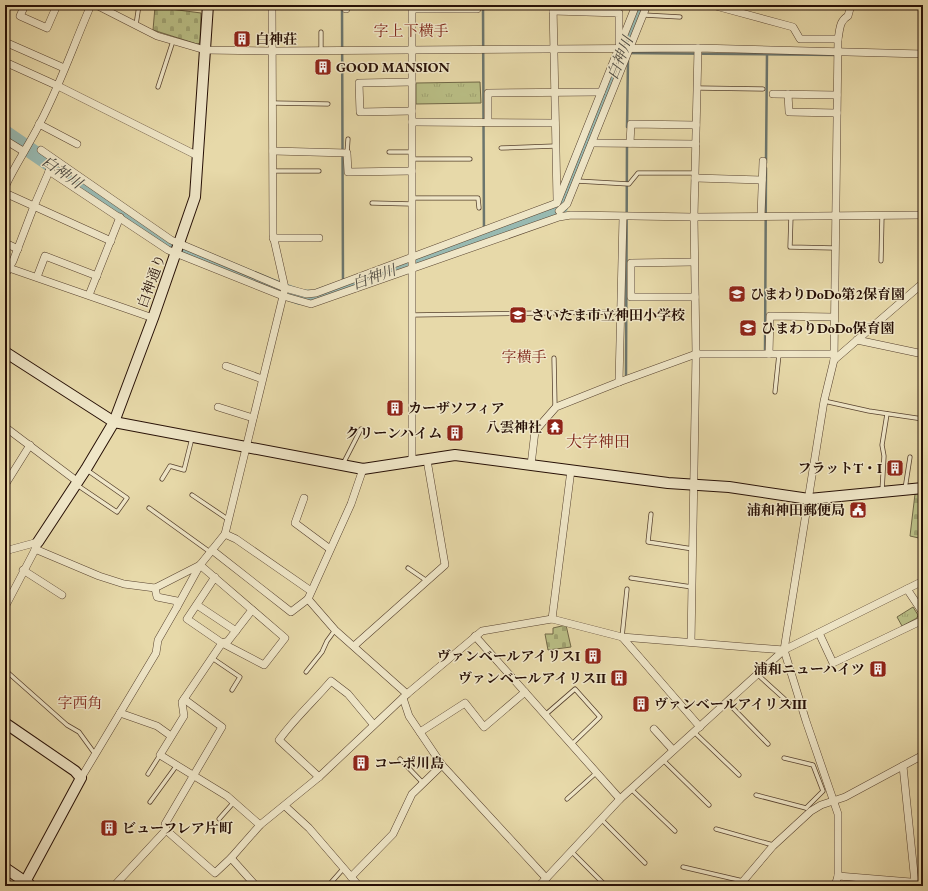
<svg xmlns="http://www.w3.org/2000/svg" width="928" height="891" font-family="'EB Garamond','Noto Serif JP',serif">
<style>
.grass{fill:url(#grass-tufts);stroke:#706746}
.cemetery{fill:url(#cemetery-stones);stroke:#706746}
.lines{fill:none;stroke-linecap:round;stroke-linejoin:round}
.stream{stroke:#6b756d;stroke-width:2.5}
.river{stroke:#98b9b1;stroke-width:16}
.lane-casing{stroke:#57422f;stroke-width:5}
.street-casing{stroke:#57422f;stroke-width:8}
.secondary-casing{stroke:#271006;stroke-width:12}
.lane{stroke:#efe6c7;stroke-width:3.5}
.street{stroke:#efe6c7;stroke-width:7}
.secondary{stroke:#efe6c7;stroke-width:10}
.labels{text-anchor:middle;stroke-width:3;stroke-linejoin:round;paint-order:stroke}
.poi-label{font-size:14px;font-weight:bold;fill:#271006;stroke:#efe6c7;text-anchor:start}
.street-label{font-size:14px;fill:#271006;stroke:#efe6c7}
.neighbourhood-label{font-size:15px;fill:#7a1f14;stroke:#efe6c7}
.water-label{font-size:15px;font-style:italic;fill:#4f4b42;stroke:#efe6c7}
.quarter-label{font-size:16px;fill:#7a1f14;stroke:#efe6c7}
</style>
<defs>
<pattern id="grass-tufts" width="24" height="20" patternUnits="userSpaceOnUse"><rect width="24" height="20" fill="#b9be85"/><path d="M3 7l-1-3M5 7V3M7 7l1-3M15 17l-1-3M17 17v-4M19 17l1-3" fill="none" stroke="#9fa271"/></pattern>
<pattern id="cemetery-stones" width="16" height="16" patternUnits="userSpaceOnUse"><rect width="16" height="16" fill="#b9be85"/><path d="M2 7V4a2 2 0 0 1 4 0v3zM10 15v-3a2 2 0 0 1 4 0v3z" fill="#9fa271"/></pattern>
</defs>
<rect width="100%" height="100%" fill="#e7d9a9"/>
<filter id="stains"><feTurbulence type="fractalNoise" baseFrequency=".005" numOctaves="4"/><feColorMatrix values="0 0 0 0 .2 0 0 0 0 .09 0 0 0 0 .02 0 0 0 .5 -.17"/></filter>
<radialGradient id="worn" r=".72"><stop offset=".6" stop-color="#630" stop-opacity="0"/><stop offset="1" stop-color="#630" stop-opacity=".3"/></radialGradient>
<!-- grass -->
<g class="grass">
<polygon points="480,82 481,103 416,104 416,83"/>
<polygon points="913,607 918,615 917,618 902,626 897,617"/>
</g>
<!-- cemetery -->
<g class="cemetery">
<polygon points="155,7 201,13 200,43 197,44 153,30"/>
<polygon points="923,493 923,539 910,536 915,494"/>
<polygon points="566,625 571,647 548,650 545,634 553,634 553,628"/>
</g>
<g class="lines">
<!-- stream -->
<g class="stream">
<polyline points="342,5 343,287"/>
<polyline points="483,5 484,238"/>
<polyline points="622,53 836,55"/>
<polyline points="627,127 628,60"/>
<polyline points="766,163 767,54"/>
<polyline points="765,352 766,168"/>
<polyline points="626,375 627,144"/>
</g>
<!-- river -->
<polyline class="river" points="5,133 164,242 268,285 300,297 314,298 548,215 560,207 642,5"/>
<!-- lane casing -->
<g class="lane-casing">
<g id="lane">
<polyline points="644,15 680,17"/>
<polyline points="136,25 139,5"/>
<polyline points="321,51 321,32"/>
<polyline points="158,87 173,41"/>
<polyline points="698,88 763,89"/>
<polyline points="273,103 328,104"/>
<polyline points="501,148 555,146"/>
<polyline points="389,152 411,152"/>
<polyline points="347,153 348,139"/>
<polyline points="412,159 470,159"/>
<polyline points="273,171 319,171"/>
<polyline points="577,181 629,184 638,173 695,173"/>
<polyline points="412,198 478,198 479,208"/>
<polyline points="372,203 412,204"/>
<polyline points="791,216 790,247 834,248"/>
<polyline points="881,261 882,215"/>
<polyline points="412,315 621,312"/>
<polyline points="554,358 555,407"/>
<polyline points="775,392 779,354"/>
<polyline points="824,401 869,411 923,419"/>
<polyline points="343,464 361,429"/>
<polyline points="162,479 170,466 184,470 192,438"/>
<polyline points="77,485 117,512 127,498 87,470"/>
<polyline points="905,489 910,457"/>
<polyline points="882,491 884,456 882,445 887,414"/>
<polyline points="192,495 229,520"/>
<polyline points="149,508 210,552"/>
<polyline points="651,514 648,542 693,549"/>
<polyline points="408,568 427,581"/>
<polyline points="631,578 692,587"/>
<polyline points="622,637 627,589"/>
<polyline points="212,658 240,677 232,690"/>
<polyline points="5,670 67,725 79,732 95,754"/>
<polyline points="306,672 322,652 327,641 335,630"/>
<polyline points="757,674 789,703"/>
<polyline points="727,702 768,744"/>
<polyline points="545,715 575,689 600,717 572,744"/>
<polyline points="694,732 739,775"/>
<polyline points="784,758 813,765 823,791 806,808"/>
<polyline points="400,759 423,783"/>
<polyline points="663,760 709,805"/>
<polyline points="148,774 160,755"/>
<polyline points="631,789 675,831"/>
<polyline points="756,795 806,808"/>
<polyline points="567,799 596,773"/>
<polyline points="150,802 177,765"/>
<polyline points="219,819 234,802"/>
<polyline points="601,819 645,863"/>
<polyline points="716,829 773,845"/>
<polyline points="571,851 603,883"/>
<polyline points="683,867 743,881"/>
<polyline points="328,886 343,869"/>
</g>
</g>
<!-- street casing -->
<g class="street-casing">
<g id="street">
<polyline points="25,5 20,16 47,28 57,5"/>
<polyline points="96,5 157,36 205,50 273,51 698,48 923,54"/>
<polyline points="412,5 412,462"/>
<polyline points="553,5 557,200"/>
<polyline points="712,5 793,27 800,39 838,39"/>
<polyline points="346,9 346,5"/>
<polyline points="412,9 477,9 477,5"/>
<polyline points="553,11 619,13 619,43"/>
<polyline points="5,42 64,68"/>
<polyline points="5,62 58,86 198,156"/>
<polyline points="773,94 837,95"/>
<polyline points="788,94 789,112 837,113"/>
<polyline points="412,111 360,112 359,83 412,82"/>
<polyline points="412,122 555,123"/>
<polyline points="488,122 488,93 601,92"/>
<polyline points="39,124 77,144"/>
<polyline points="5,140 23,151"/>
<polyline points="592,143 696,144"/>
<polyline points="630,143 631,124 696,125"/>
<polyline points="41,150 171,240 285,288 307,294 316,293 557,203 636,5"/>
<polyline points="273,151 347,153 348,172 412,171"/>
<polyline points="49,171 168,250 283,296 311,304 559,217 571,215 694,217 923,215"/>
<polyline points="695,178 762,180"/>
<path d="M5 187C15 165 29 145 40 123 60 85 74 44 91 5"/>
<polyline points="5,193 111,241"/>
<polyline points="559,211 567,204 647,5"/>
<polyline points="761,216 763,161"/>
<polyline points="273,238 319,238"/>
<polyline points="5,243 18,249"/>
<polyline points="694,262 631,263 631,297 695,297"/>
<polyline points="9,268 153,318"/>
<polyline points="5,275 13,261 34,206 54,160"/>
<polyline points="37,277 45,256 97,276"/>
<polyline points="89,295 120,217"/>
<polyline points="857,340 923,354"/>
<polyline points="769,354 770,316 834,317"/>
<polyline points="834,360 923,283"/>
<polyline points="226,366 262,379"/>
<polyline points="619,382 623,217"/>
<polyline points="218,407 253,418"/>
<polyline points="5,427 78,482"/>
<polyline points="531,465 535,431 556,407 619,382 696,354 833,354"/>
<polyline points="363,469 351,504 308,599 335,630 407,694"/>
<polyline points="5,485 30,445"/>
<polyline points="304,498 295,523 330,549"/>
<polyline points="225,534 236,539 311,591"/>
<polyline points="35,549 99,576 124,584 155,588 200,565 225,534 285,288 273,235 272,5"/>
<polyline points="212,550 291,612 308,599"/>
<polyline points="5,551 38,542"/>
<polyline points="23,570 62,595"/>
<polyline points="907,589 923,613"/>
<polyline points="197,605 236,631"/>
<polyline points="5,607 37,546"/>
<polyline points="177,607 200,565 285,638 264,665 222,643 187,619 215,577"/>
<polyline points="252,610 228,641 222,643 182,702 184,716 160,755 227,796 260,825"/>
<polyline points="552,619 571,470"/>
<polyline points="819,633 833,663 923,620"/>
<polyline points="475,636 620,799"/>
<polyline points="622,637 700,727"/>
<polyline points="691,642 696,354 694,217 698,48"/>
<polyline points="354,646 445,565 427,460"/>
<polyline points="403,698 409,716 442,765 546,878"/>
<polyline points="120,713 157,726 171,736"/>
<polyline points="654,729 673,750"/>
<polyline points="420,732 465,703 484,727 525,692"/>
<polyline points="903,766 915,883"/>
<path d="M319 777 279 740C295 718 314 701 331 681L348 694 373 724"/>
<polyline points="81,778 156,653 158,640 177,607 177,601 157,597 155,588"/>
<polyline points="285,806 309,828 359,886"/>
<polyline points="166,830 165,824 222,727 184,699"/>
<polyline points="231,858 256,886"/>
<polyline points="838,876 923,883"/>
<polyline points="351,877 393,834 412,794 442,765"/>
<polyline points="114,886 166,830 215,873 231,858 260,825 319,777 407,694 482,631 552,619 622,637 784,650"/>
<polyline points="539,886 620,799 784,650 923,581"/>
<polyline points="739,886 773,846 811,811 821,805 845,797 923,755"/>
<path d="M835 886 838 876V814L806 721 784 650 824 401 834 360 838 39C840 30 839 21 848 16L851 5"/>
</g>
</g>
<!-- secondary casing -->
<g class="secondary-casing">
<g id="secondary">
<polyline points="5,352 114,422 363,469 455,455 668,483 729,487 809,499 923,488"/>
<polyline points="38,542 86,469 114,422 153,318 195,197 208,5"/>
<polyline points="5,723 75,771 81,778 25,882"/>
<polyline points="5,868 30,885"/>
</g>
</g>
<!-- lane -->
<use href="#lane" class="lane"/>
<!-- street -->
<use href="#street" class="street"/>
<!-- secondary -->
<use href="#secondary" class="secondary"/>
</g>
<!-- icons -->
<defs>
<g id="building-square" transform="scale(0.9)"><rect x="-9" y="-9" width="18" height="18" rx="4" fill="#8f2418" stroke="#efe6c7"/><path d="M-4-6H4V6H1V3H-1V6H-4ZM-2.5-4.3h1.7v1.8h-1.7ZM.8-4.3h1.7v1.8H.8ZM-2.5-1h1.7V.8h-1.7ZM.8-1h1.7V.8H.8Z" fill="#fff"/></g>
<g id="school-square" transform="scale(0.9)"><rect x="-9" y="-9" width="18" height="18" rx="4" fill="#8f2418" stroke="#efe6c7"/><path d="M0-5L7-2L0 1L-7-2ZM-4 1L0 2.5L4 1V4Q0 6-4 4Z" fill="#fff"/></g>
<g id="temple-square" transform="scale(0.9)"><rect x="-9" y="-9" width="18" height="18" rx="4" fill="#8f2418" stroke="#efe6c7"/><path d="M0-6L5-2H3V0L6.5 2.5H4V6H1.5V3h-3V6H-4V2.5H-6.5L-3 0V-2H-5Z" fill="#fff"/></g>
<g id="civic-square" transform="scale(0.9)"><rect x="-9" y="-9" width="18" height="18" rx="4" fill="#8f2418" stroke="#efe6c7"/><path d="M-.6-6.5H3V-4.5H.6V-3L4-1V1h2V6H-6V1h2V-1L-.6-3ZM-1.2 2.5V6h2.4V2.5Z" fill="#fff"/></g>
</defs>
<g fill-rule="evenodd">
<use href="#building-square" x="242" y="39"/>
<use href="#building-square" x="323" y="67"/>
<use href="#school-square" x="737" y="294"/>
<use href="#school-square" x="518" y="315"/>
<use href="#school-square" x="748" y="328"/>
<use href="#building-square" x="395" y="408"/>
<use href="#temple-square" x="555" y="427"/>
<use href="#building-square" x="455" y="433"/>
<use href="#building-square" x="895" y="468"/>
<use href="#civic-square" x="858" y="510"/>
<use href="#building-square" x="593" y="656"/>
<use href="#building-square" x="878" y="669"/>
<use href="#building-square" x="619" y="678"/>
<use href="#building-square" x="641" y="704"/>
<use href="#building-square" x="361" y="763"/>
<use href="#building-square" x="109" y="828"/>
</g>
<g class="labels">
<!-- poi labels -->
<g class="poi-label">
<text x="255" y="44">白神荘</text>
<text x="336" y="72">GOOD MANSION</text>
<text x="750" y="299">ひまわりDoDo第2保育園</text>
<text x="531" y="320">さいたま市立神田小学校</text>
<text x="761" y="333">ひまわりDoDo保育園</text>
<text x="408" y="413">カーザソフィア</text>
<text x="542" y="432" text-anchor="end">八雲神社</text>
<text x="442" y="438" text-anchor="end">クリーンハイム</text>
<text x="882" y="473" text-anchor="end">フラットT・I</text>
<text x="845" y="515" text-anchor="end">浦和神田郵便局</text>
<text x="580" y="661" text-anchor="end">ヴァンベールアイリスⅠ</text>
<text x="865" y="674" text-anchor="end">浦和ニューハイツ</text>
<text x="606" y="683" text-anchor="end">ヴァンベールアイリスⅡ</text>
<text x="654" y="709">ヴァンベールアイリスⅢ</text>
<text x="374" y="768">コーポ川島</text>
<text x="122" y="833">ビューフレア片町</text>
</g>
<!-- street labels -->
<g class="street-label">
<text transform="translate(151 281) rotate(-70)" y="5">白神通り</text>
</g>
<!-- neighbourhood labels -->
<g class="neighbourhood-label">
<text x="411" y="36">字上下横手</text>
<text x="524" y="362">字横手</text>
<text x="80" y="708">字西角</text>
</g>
<!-- water labels -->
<g class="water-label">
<text transform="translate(620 58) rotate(-68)" y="5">白神川</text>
<text transform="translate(62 172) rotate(35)" y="5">白神川</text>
<text transform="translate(374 277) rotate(-20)" y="5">白神川</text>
</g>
<!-- quarter labels -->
<g class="quarter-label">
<text x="598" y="447">大字神田</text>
</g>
</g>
<!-- margin -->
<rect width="928" height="891" fill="none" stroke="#e7d9a9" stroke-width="20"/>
<rect x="6" y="6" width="916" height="879" fill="none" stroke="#271006" stroke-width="2"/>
<rect x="10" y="10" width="908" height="871" fill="none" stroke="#271006"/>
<rect width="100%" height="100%" filter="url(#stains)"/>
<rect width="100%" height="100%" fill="url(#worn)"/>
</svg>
